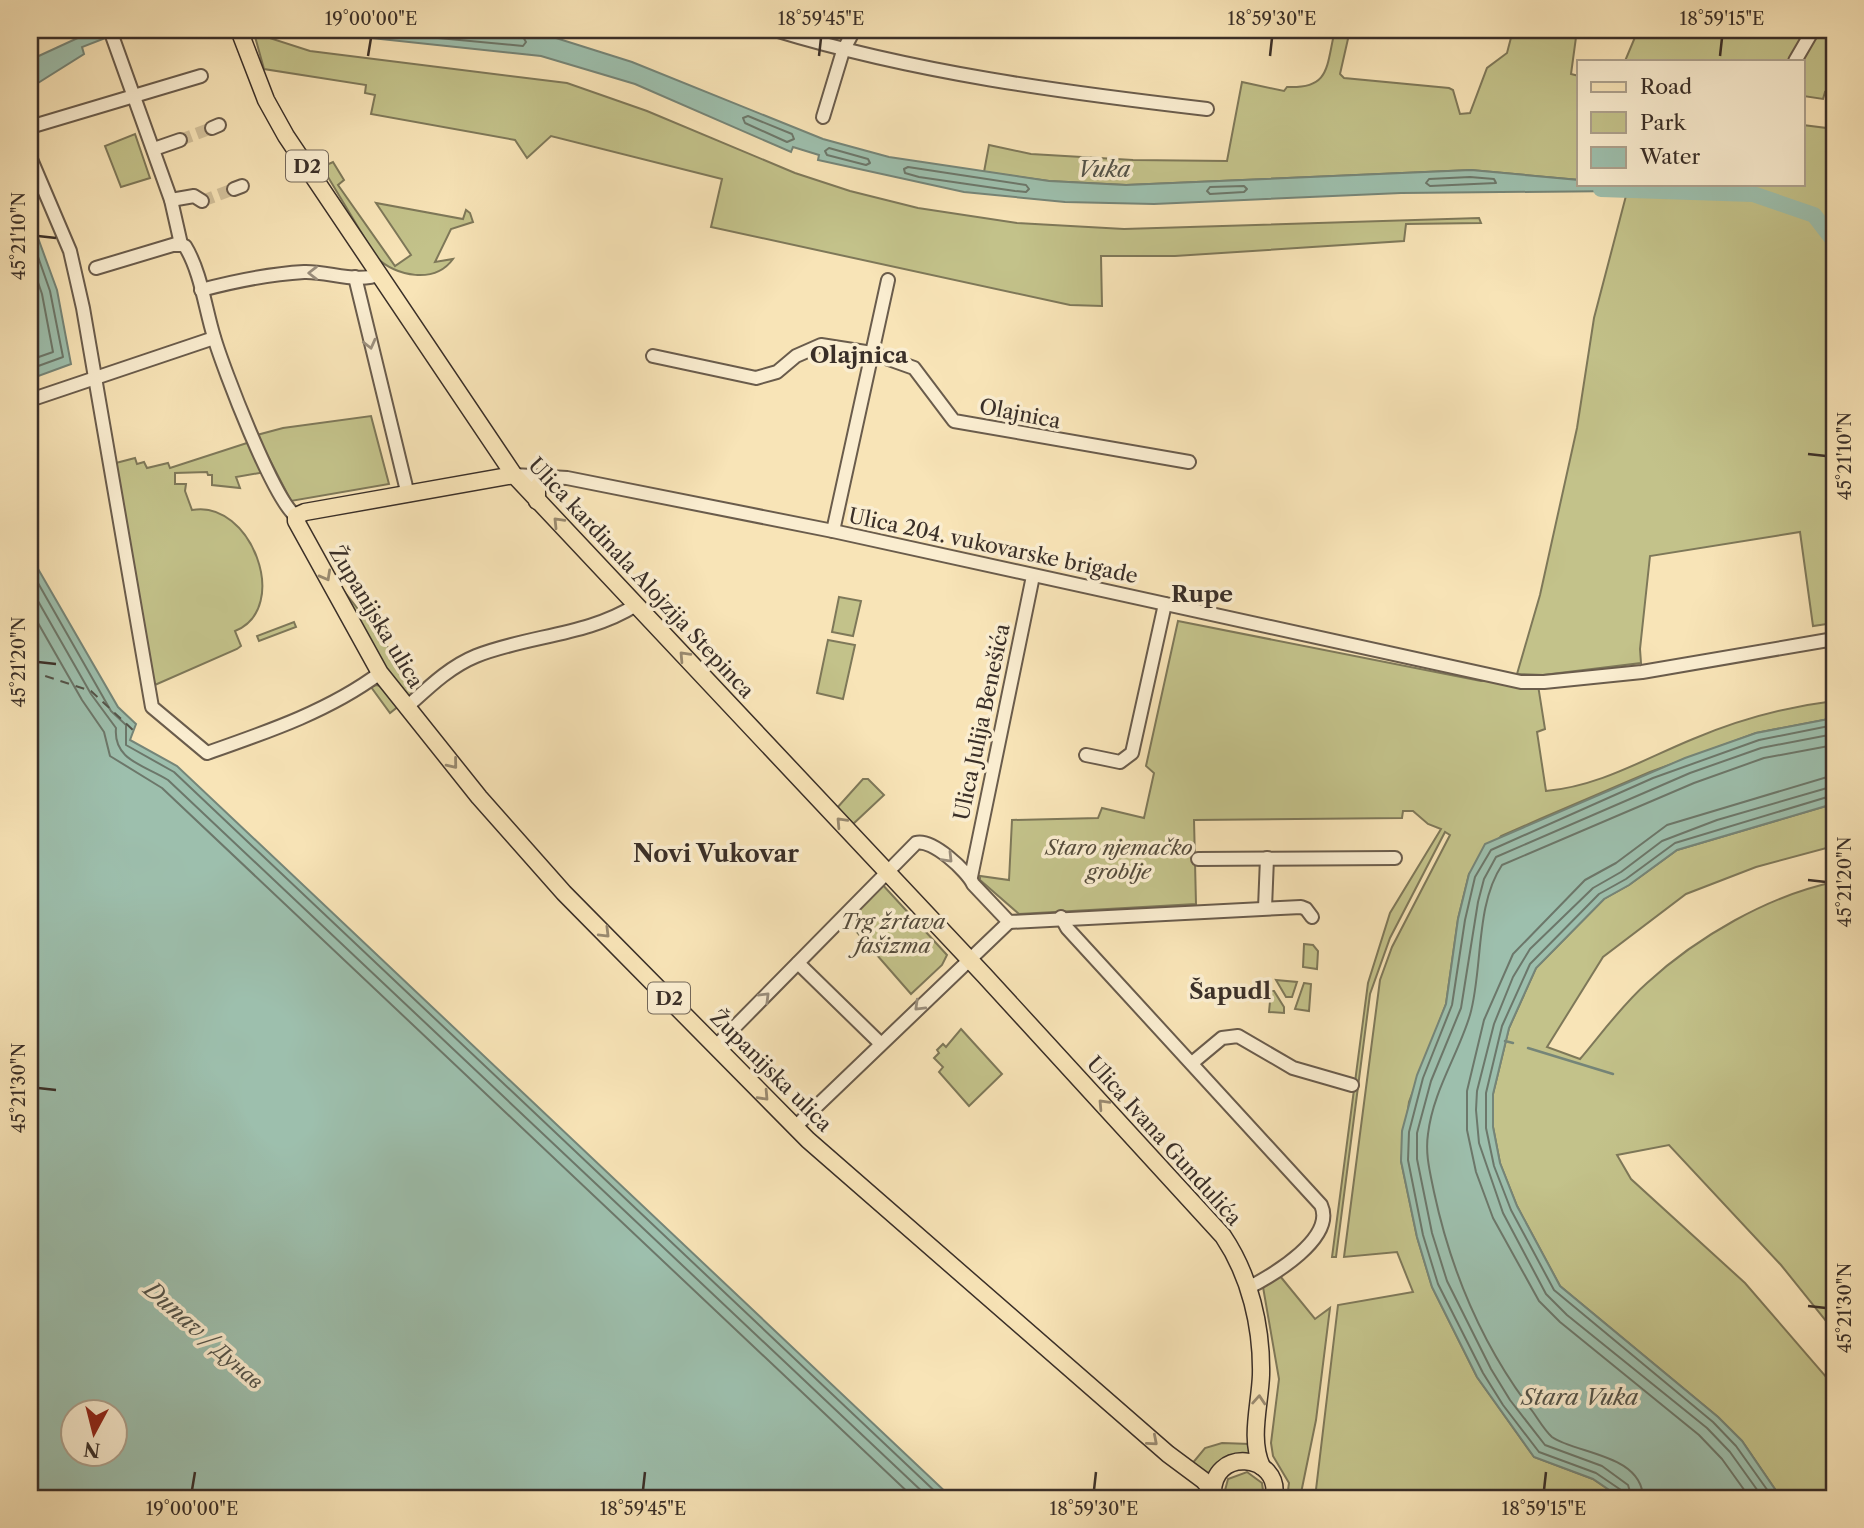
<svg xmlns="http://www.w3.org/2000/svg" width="1864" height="1528" font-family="'Libre Caslon Text',serif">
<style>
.green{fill:#c3c28a;stroke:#7e7859;stroke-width:2}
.water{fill:#9dbfad;stroke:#758578;stroke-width:2;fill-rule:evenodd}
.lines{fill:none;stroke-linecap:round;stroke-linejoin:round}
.shore{stroke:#6c776a;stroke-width:2}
.stream{stroke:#758578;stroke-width:2.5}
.river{stroke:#9dbfad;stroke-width:16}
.ferry{stroke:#535349;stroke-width:2;stroke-dasharray:9 7;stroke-linecap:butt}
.minor-tunnel{stroke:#d2c09a;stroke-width:12;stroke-dasharray:12 6;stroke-linecap:butt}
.minor-casing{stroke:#6a5c4c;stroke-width:16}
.major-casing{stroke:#3a2f28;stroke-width:19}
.minor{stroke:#faedd0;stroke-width:12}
.major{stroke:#f8e4b7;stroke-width:16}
.oneway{stroke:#9a8e7c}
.oneway2{stroke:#998a70}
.ticks{fill:none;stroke:#3a2f28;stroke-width:2.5}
.labels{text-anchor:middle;stroke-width:7;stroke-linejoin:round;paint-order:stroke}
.shield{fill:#faedd0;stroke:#74685a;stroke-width:2}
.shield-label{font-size:19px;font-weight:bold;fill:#3a2f28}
.street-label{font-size:21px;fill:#3a2f28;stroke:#faedd0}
.park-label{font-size:21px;font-style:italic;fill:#554c3c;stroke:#faedd0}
.water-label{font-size:23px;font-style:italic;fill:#535349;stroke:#faedd0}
.neighbourhood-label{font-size:23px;font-weight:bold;fill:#3a2f28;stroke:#faedd0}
.quarter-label{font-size:24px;font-weight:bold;fill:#3a2f28;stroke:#faedd0}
.neatline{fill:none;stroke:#3a2f28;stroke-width:2.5}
.ticks-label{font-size:18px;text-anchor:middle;fill:#3a2f28}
</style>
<rect width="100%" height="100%" fill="#f8e4b7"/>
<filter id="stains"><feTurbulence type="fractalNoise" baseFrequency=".00286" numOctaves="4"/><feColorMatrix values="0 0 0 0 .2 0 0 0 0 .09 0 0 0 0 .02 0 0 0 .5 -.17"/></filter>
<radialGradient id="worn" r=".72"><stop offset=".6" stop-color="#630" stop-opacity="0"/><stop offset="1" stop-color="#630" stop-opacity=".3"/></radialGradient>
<!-- green -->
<g class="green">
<path d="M1335 30H1350L1340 74 1344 78 1449 88 1453 90 1460 114 1470 113 1487 68 1507 53 1513 30H1577L1571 74 1579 76V180L1471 170 1126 185 1049 181 984 172 989 145 1031 154 1133 160 1227 161 1242 82 1284 91 1287 87C1331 89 1326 66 1335 30Z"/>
<polygon points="1638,30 1834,30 1834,94 1825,92 1823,99 1803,96 1803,61 1625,61"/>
<polygon points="254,33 310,51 567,83 647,111 795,173 850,191 918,208 1017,223 1124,229 1479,218 1481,223 1406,224 1404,241 1175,256 1101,256 1102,306 1070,305 711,227 722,179 551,136 527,158 515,140 371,114 375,95 365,93 366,85 264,69"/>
<polygon points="1803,125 1834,129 1834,623 1813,626 1800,532 1650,556 1640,649 1641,663 1543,675 1517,674 1540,595 1577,428 1594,318 1627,192 1602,184 1803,184"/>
<polygon points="135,134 150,178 121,187 105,146"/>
<path d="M333 162 344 180 338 185 395 266 411 255 376 203 463 219 466 210 470 213 473 222 451 229 435 262 453 259C435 284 396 277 376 257L322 167Z"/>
<polygon points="371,416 389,484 291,501 257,435 283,428"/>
<path d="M250 442 265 472 236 477 240 488 212 485V475H208L207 472 175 473V484H186L185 491 192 510C251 499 292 608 235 631L241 646 237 649 148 688 112 464 135 458 137 464 144 462 147 468 168 463 170 468Z"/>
<polygon points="343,590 421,689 411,697 404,697 381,667"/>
<polygon points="839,597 861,601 853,636 832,632"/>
<path d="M1178 621 1481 681 1500 679 1538 685 1545 729 1537 732 1546 791C1600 786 1644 759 1693 739 1740 719 1785 707 1834 701V718L1756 733 1650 772 1540 819 1501 836 1469 874 1458 919 1446 1004 1409 1102 1401 1161 1417 1237 1432 1287 1477 1377 1534 1457 1593 1479 1621 1498H1315L1338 1305 1413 1292 1397 1252 1344 1257 1380 980 1392 947 1450 835 1445 832 1390 938 1370 994 1336 1257H1332L1368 983 1390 913 1441 829 1428 824 1413 811H1403L1402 818 1194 820 1196 904 1019 914 980 880V876L1009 880 1012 820 1098 818 1102 808 1144 818 1154 773 1146 766Z"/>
<polygon points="294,622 296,627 259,641 257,636"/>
<polygon points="828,640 855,645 843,699 817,693"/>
<polygon points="376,685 385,687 400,705 390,713 371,687"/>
<polygon points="863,779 868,779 884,795 852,825 836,809"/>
<path d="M1834 800V846L1756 867 1686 894 1603 957 1547 1047 1580 1059C1602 1033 1622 1005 1647 983 1697 937 1768 896 1834 882V1331L1781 1265 1669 1145 1617 1155 1631 1179 1745 1283 1834 1386V1498H1781L1742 1441 1718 1417 1560 1286 1517 1206 1500 1163 1493 1127V1094L1509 1028 1536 968 1604 899 1629 885 1677 850 1826 806Z"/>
<polygon points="881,883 947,955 942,965 911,994 848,922"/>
<polygon points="1304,944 1313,945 1318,951 1317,969 1303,967"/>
<polygon points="1276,980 1297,982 1292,997 1286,997"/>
<polygon points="1304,983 1311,984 1309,1011 1295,1009"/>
<polygon points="1271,991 1274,991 1284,1007 1284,1013 1269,1012"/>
<polygon points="961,1029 1002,1074 969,1106 939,1072 943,1067 934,1058 939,1053 937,1050 943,1044 946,1047"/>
<polygon points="1280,1276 1315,1319 1330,1308 1316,1420 1300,1498 1287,1498 1289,1483 1273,1456 1271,1443 1279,1379 1263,1287"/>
<polygon points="1222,1443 1250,1444 1251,1456 1212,1477 1191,1465 1205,1448"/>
<polygon points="1247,1472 1262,1483 1264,1498 1223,1498 1228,1479"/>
</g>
<!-- water -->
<g class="water">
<polygon points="95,30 126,30 82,47 84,54 30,88 30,60"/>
<polygon points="296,30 501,30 556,38 632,62 823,139 889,157 1049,181 1126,185 1471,170 1579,180 1579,184 1602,184 1620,191 1401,193 1154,204 1065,202 964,192 818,160 819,155 793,147 791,152 635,84 541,56"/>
<polygon points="30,216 57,290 71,364 33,378 30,366"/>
<path d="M30 555 118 707 136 724 130 740 177 766 952 1498H30ZM116 1412V1454H74V1412Z"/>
<polygon points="1834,718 1834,800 1826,806 1677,850 1629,885 1604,899 1536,968 1509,1028 1493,1094 1493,1127 1500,1163 1517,1206 1560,1286 1718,1417 1742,1441 1781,1498 1621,1498 1593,1479 1534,1457 1477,1377 1432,1287 1417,1237 1401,1161 1402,1131 1417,1075 1446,1004 1458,919 1469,874 1485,844 1685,758 1756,733"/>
</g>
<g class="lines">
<!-- shore -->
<g class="shore">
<polyline points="353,30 523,46 526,42 519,30"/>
<polygon points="748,116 792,134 794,139 787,142 745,123 743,118"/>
<polygon points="829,148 868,159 870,163 866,165 827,155 825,151"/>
<polygon points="908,167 1026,185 1029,189 1026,192 1015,191 919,177 905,173 904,169"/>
<polygon points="1470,177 1494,179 1496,183 1430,186 1426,183 1429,179"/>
<polygon points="1244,186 1247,189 1244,192 1210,194 1207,191 1210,187"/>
<polyline points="30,234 50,291 63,357 30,369"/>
<polyline points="30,259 42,294 53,352 30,360"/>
<polyline points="30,569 111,711 126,725 126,745 174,772 942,1498"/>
<path d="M30 587 91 694 116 728C113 760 144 765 168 780L929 1498"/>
<polyline points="30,609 82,700 104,732 110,756 162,788 914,1498"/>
<polyline points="1624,1498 1621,1490 1596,1473 1539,1452 1503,1405 1483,1373 1438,1284 1423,1235 1408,1160 1409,1132 1423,1078 1452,1005 1465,920 1475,877 1491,850 1653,778 1759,740 1834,725"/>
<polyline points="1632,1498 1628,1485 1602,1466 1545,1445 1510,1400 1491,1369 1447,1281 1432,1233 1417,1159 1417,1133 1431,1081 1461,1008 1478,902 1484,879 1496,857 1690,773 1761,748 1834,734"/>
<path d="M1643 1498C1642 1454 1576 1454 1552 1437 1545 1431 1538 1419 1533 1412 1483 1347 1451 1271 1434 1192 1430 1172 1425 1154 1428 1134 1433 1091 1458 1055 1470 1015 1483 970 1475 905 1502 865L1694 783 1764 758 1834 745"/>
<polyline points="1750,1498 1722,1459 1699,1435 1560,1322 1539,1301 1493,1218 1476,1172 1467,1130 1467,1091 1484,1020 1513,954 1585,880 1616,863 1667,825 1834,775"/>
<polyline points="1763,1498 1730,1452 1707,1428 1567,1315 1546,1294 1503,1213 1479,1143 1476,1110 1477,1091 1494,1024 1513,977 1530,949 1593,888 1621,872 1662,841 1717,820 1834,786"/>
<polyline points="1773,1498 1736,1446 1713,1422 1554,1290 1511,1210 1494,1166 1486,1128 1486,1093 1502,1026 1530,964 1599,894 1626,879 1675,843 1834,795"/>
</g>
<!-- stream -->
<g class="stream">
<polyline points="1505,1041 1513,1043"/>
<polyline points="1528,1048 1613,1074"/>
</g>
<!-- river -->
<polyline class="river" points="1601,189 1753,194 1814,215 1834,241"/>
<!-- ferry -->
<polyline class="ferry" points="30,671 91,691 133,730"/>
<!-- minor-tunnel -->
<g class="minor-tunnel">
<polyline points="180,140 212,128"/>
<polyline points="202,201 234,189"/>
</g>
<!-- minor casing -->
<g class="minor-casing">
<g id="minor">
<polyline points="110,30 171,200 181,244"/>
<path d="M775 30C916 73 1061 92 1207 109"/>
<polyline points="1795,61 1813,30"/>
<polyline points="823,117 843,51 854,30"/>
<polyline points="30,127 201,76"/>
<polyline points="212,128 219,125"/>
<polyline points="154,149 180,140"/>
<path d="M30 157 70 251 83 308 152 707 207 753C267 732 329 711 380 673"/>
<polyline points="234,189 242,186"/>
<polyline points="171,200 194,196 202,201"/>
<path d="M96 268 176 244 185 246C201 272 205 308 214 337 223 368 274 501 296 516"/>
<polyline points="355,277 408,495"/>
<path d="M201 290C235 281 269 274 304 272 328 271 358 284 380 274"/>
<polyline points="653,356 756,378 777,372 796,356 821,345 872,353 914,368 954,421 1189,462"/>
<polyline points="30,400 214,338"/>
<polyline points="514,475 567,478 833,531 1521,682 1544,682 1642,672 1834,639"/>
<polyline points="833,531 888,280"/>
<path d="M407 707C428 688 449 667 476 656 529 635 587 636 636 605"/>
<polyline points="1086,755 1120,762 1132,753 1165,604"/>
<polyline points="1198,859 1395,858"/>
<polyline points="971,877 1033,576"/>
<polyline points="1265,908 1267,858"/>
<path d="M1061 917 1067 928 1321 1205C1336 1238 1273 1275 1248 1288"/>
<polyline points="1009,922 1301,907 1306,909 1312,917"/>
<polyline points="798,963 880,1043"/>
<path d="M717 1045 916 843C932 838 968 872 973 884L1009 922 795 1127"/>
<polyline points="1192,1063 1222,1038 1238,1036 1293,1068 1352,1085"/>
</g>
</g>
<!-- major casing -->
<g class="major-casing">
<g id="major">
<path d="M239 30 266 100 286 136 514 475 984 975 1223 1236C1250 1276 1262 1327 1261 1375 1260 1405 1249 1439 1262 1467"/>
<polyline points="514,475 305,512 296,516 296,521 380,673 479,797 564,893 808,1140 1168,1454 1203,1480 1213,1492"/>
<polyline points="537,501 537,488 548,475"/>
<path d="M1213 1496C1210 1446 1282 1453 1274 1498"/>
</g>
</g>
<!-- minor -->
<use href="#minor" class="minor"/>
<!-- major -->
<use href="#major" class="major"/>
</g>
<!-- one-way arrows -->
<defs><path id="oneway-chevron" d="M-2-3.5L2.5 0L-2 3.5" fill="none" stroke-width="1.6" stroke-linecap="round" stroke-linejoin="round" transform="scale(1.75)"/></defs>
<g class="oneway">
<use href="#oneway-chevron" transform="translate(313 273) rotate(-180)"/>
<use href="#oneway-chevron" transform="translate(370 344) rotate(76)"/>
<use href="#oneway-chevron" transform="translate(948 858) rotate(46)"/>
<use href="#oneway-chevron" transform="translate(765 997) rotate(-45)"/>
<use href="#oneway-chevron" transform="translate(919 1006) rotate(136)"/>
</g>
<g class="oneway2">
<use href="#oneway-chevron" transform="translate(558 522) rotate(-134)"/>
<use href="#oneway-chevron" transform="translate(326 576) rotate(61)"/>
<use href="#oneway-chevron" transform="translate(684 656) rotate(-133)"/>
<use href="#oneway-chevron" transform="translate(453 764) rotate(51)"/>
<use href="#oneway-chevron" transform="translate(841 822) rotate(-133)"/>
<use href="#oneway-chevron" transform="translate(605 933) rotate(45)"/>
<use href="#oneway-chevron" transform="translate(764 1096) rotate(47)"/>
<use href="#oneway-chevron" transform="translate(1103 1104) rotate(-133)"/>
<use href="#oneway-chevron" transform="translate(1259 1400) rotate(-86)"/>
<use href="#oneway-chevron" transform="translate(1153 1441) rotate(41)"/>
</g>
<!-- ticks -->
<path class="ticks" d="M368 56 371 38M819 56 821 38M1270 56 1272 38M1720 56 1722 38M38 236 56 238M1808 454 1826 456M38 662 56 664M1808 880 1826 882M38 1088 56 1090M1808 1306 1826 1308M192 1490 195 1472M643 1490 645 1472M1094 1490 1096 1472M1544 1490 1546 1472"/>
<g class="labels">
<!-- shield labels -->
<g class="shield">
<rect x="286" y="150.5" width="42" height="31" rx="5"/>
<rect x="648" y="982.5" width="42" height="31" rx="5"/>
</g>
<g class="shield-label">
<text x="307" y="173">D2</text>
<text x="669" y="1005">D2</text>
</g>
<!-- street labels -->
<g class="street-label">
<text transform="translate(1020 414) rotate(11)" y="7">Olajnica</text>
<text transform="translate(993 546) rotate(12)" y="7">Ulica 204. vukovarske brigade</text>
<text transform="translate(641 578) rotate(47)" y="7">Ulica kardinala Alojzija Stepinca</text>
<text transform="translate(376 617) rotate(59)" y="7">Županijska ulica</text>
<text transform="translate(982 722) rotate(-78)" y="7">Ulica Julija Benešića</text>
<text transform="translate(771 1071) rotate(45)" y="7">Županijska ulica</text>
<text transform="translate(1164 1141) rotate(48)" y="7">Ulica Ivana Gundulića</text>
</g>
<!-- park labels -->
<g class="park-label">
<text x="1119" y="855">Staro njemačko<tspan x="1119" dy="24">groblje</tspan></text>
<text x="893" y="929">Trg žrtava<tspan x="893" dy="24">fašizma</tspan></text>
</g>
<!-- water labels -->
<g class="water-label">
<text x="1104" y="177">Vuka</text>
<text transform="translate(204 1335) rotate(41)" y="8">Dunav / Дунав</text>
<text x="1580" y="1405">Stara Vuka</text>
</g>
<!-- neighbourhood labels -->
<g class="neighbourhood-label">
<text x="859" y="363">Olajnica</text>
<text x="1202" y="602">Rupe</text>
<text x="1230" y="999">Šapudl</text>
</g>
<!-- quarter labels -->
<g class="quarter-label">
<text x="716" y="862">Novi Vukovar</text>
</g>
</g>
<!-- margin -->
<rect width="1864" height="1528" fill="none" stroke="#f8e4b7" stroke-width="77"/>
<!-- legend -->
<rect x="1577" y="60" width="228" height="126" fill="#faedd0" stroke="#ada18d" stroke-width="2"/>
<rect x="1591" y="82" width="35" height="10" fill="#f8e4b7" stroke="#ada18d" stroke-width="2"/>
<text x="1640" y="94" font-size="21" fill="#3a2f28">Road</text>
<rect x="1591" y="112" width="35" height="21" fill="#c3c28a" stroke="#ada18d" stroke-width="2"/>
<text x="1640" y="130" font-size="21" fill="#3a2f28">Park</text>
<rect x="1591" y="147" width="35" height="21" fill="#9dbfad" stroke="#ada18d" stroke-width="2"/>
<text x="1640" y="164" font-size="21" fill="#3a2f28">Water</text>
<!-- north arrow -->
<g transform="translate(94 1433) rotate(187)"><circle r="33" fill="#faedd0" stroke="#ada18d" stroke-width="2"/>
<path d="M0-5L12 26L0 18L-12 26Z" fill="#8f2418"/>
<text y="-10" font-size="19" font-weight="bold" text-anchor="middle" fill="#3a2f28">N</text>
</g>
<rect x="38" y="38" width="1788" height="1452" class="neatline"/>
<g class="ticks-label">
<text x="371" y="25">19°00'00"E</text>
<text x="821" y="25">18°59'45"E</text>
<text x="1272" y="25">18°59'30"E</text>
<text x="1722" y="25">18°59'15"E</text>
<text transform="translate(19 236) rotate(-90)" y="6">45°21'10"N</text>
<text transform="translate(1845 456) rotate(-90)" y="6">45°21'10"N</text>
<text transform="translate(19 662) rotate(-90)" y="6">45°21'20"N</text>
<text transform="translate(1845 882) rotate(-90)" y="6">45°21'20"N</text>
<text transform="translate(19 1088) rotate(-90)" y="6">45°21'30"N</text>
<text transform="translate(1845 1308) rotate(-90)" y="6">45°21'30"N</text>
<text x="192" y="1515">19°00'00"E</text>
<text x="643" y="1515">18°59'45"E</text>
<text x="1094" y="1515">18°59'30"E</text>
<text x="1544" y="1515">18°59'15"E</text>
</g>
<rect width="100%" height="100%" filter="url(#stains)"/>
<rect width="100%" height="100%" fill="url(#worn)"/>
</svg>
